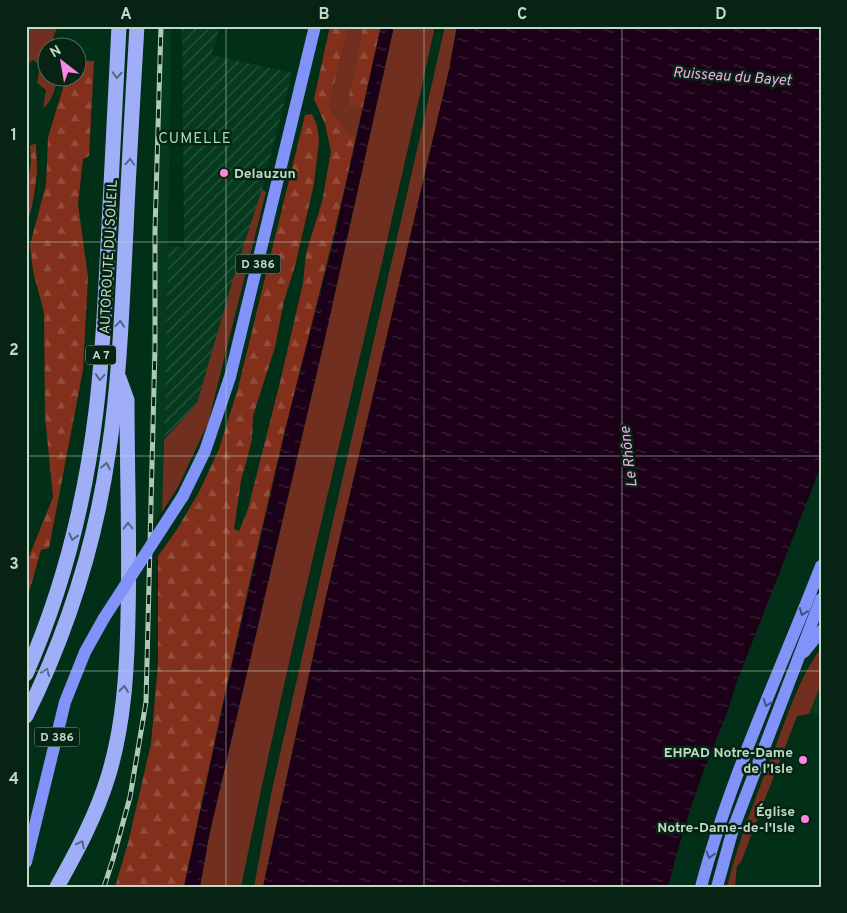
<svg xmlns="http://www.w3.org/2000/svg" width="847" height="913" font-family="Overpass,sans-serif">
<style>
.built{fill:#053a1f}
.industrial{fill:url(#industrial-furrows)}
.grass{fill:#712f1f}
.forest{fill:url(#forest-firs)}
.water{fill:url(#water-ripples)}
.lines{fill:none;stroke-linecap:round;stroke-linejoin:round}
.primary{stroke:#8192f9;stroke-width:12}
.highway{stroke:#9faef7;stroke-width:15}
.rail-casing{stroke:#accab5;stroke-width:5}
.rail{stroke:#062313;stroke-width:3;stroke-dasharray:9;stroke-linecap:butt}
.primary-bridge{stroke:#8192f9;stroke-width:12}
.oneway{stroke:#526885}
.oneway2{stroke:#3d557a}
.grid{fill:none;stroke:#bfdbc7;stroke-width:1;stroke-opacity:0.55}
.poi-dot{fill:#fb86e5;stroke:#062313;stroke-width:2}
.labels{text-anchor:middle;stroke-width:5;stroke-linejoin:round;paint-order:stroke}
.shield{fill:#062313;stroke:#88a491;stroke-width:1}
.shield-label{font-size:12px;font-weight:bold;fill:#bfdbc7}
.poi-label{font-size:14px;font-weight:bold;fill:#bfdbc7;stroke:#062313;text-anchor:end}
.street-label{font-size:14px;fill:#bfdbc7;stroke:#062313}
.water-label{font-size:15px;font-style:italic;fill:#f7a9e6;stroke:#062313}
.neighbourhood-label{font-size:15px;letter-spacing:1px;fill:#a3ddb6;stroke:#062313}
.neatline{fill:none;stroke:#bfdbc7;stroke-width:2}
.grid-label{font-size:16px;text-anchor:middle;font-weight:bold;fill:#bfdbc7}
</style>
<defs>
<pattern id="industrial-furrows" width="10" height="10" patternUnits="userSpaceOnUse" patternTransform="scale(1.25)"><rect width="10" height="10" fill="#053a1f"/><path d="M-1 1l2-2M0 10L10 0M9 11l2-2" fill="none" stroke="#28563e"/></pattern>
<pattern id="forest-firs" width="22" height="20" patternUnits="userSpaceOnUse" patternTransform="scale(1.25)"><rect width="22" height="20" fill="#822f1b"/><path d="M5 1l3.5 6h-7zM16 11l3.5 6h-7z" fill="#924d3b"/></pattern>
<pattern id="water-ripples" width="26" height="14" patternUnits="userSpaceOnUse" patternTransform="scale(1.25)"><rect width="26" height="14" fill="#1c0017"/><path d="M2 4q2-2 4 0t4 0M15 11q2-2 4 0t4 0" fill="none" stroke="#3b2537"/></pattern>
</defs>
<rect width="100%" height="100%" fill="#022f18"/>
<!-- built -->
<g class="built">
<polygon points="158,26 171,26 168,246 162,512 147,533"/>
<polygon points="821,684 821,714 809,714"/>
</g>
<!-- industrial -->
<polygon class="industrial" points="182,26 220,26 211,55 292,73 262,189 236,269 197,403 164,440 168,246 184,247"/>
<!-- grass -->
<g class="grass">
<path d="M33 26 58 27 53 37 57 47 48 48V78H57C56 87 52 102 43 108L46 90 37 83 40 65 33 60 26 65V29Z"/>
<polygon points="349,26 363,26 347,105 352,109 363,107 356,137 347,132 329,106"/>
<path d="M394 26H435C373 314 299 599 241 887H200L209 836 327 329Z"/>
<polygon points="445,26 457,26 449,70 326,597 263,887 254,887 271,794"/>
<polygon points="262,189 266,192 208,423 178,487 162,512 164,440 197,403 236,269"/>
<path d="M821 648V684L809 714 797 716 741 862 737 866 735 887H727C739 838 758 792 776 745 789 712 799 678 821 648Z"/>
</g>
<!-- forest -->
<g class="forest">
<path d="M330 26H349L329 106 347 132 356 137C335 234 310 330 286 426 249 579 216 733 184 887H115L128 843 151 744 158 663V556L176 531 199 492 219 449 238 388 305 115 312 114 317 125 319 141 314 184 295 266 284 301 275 347 253 416 252 440 241 481 234 529 239 531 248 509 281 378 303 283 306 253 322 202 331 151 325 124 314 99Z"/>
<polygon points="363,26 381,26 363,107 352,109 347,105"/>
<polygon points="78,60 94,61 89,156 83,159 78,204 88,277 83,370 49,548 41,550 26,603 26,568 28,559 53,497 45,417 44,313 33,271 30,245 46,184 48,137 66,78 78,78"/>
<polygon points="36,143 37,172 34,196 26,231 26,190 31,163 30,146"/>
</g>
<!-- water -->
<g class="water">
<polygon points="381,26 394,26 327,329 209,836 200,887 184,887 233,660 286,427 334,239"/>
<path d="M457 26H821V466L736 684C728 715 714 743 703 773 689 811 678 848 668 887H263L326 597 449 70Z"/>
</g>
<g class="lines">
<!-- primary -->
<g class="primary">
<polyline points="183,496 205,451 230,377 315,26"/>
<polyline points="804,652 821,631"/>
<polyline points="26,862 65,702 85,652 104,618"/>
<path d="M701 887C730 777 780 672 821 566"/>
<polyline points="717,887 733,829 821,599"/>
</g>
<!-- highway -->
<g class="highway">
<path d="M26 674C63 590 85 502 96 411 103 356 105 301 108 245 111 172 116 99 119 26"/>
<path d="M26 716C67 633 96 541 109 449 120 377 122 303 126 230 129 162 133 94 137 26"/>
<path d="M57 887C77 851 96 816 108 777 124 725 127 670 128 616 130 544 127 472 127 400L119 378"/>
</g>
<!-- rail casing -->
<g class="rail-casing">
<polyline id="rail" points="104,887 113,859 130,797 146,702 155,347 155,230 161,26"/>
</g>
<!-- rail -->
<use href="#rail" class="rail"/>
<!-- primary-bridge -->
<polyline class="primary-bridge" points="104,618 183,496"/>
</g>
<!-- one-way arrows -->
<defs><path id="oneway-chevron" d="M-2-3.5L2.5 0L-2 3.5" fill="none" stroke-width="1.6" stroke-linecap="round" stroke-linejoin="round" transform="scale(1.25)"/></defs>
<g class="oneway">
<use href="#oneway-chevron" transform="translate(117 75) rotate(93)"/>
<use href="#oneway-chevron" transform="translate(130 162) rotate(-87)"/>
<use href="#oneway-chevron" transform="translate(120 324) rotate(-86)"/>
<use href="#oneway-chevron" transform="translate(100 377) rotate(95)"/>
<use href="#oneway-chevron" transform="translate(106 466) rotate(-79)"/>
<use href="#oneway-chevron" transform="translate(128 526) rotate(-91)"/>
<use href="#oneway-chevron" transform="translate(73 537) rotate(104)"/>
<use href="#oneway-chevron" transform="translate(46 672) rotate(-66)"/>
<use href="#oneway-chevron" transform="translate(124 689) rotate(-84)"/>
<use href="#oneway-chevron" transform="translate(81 844) rotate(-63)"/>
</g>
<g class="oneway2">
<use href="#oneway-chevron" transform="translate(803 612) rotate(111)"/>
<use href="#oneway-chevron" transform="translate(767 703) rotate(112)"/>
<use href="#oneway-chevron" transform="translate(710 855) rotate(106)"/>
</g>
<!-- grid -->
<path class="grid" d="M226 26V887M424 26V887M622 26V887M26 242H821M26 456H821M26 671H821"/>
<!-- markers -->
<g class="poi-dot">
<circle cx="224" cy="173" r="5"/>
<circle cx="803" cy="760" r="5"/>
<circle cx="805" cy="819" r="5"/>
</g>
<g class="labels">
<!-- shield labels -->
<g class="shield">
<rect x="235.5" y="254.5" width="45" height="19" rx="4"/>
<rect x="86" y="345.5" width="30" height="19" rx="4"/>
<rect x="34.5" y="727.5" width="45" height="19" rx="4"/>
</g>
<g class="shield-label">
<text x="258" y="268">D 386</text>
<text x="101" y="359">A 7</text>
<text x="57" y="741">D 386</text>
</g>
<!-- poi labels -->
<g class="poi-label">
<text x="234" y="178" text-anchor="start">Delauzun</text>
<text x="793" y="757">EHPAD Notre-Dame<tspan x="793" dy="16">de l’Isle</tspan></text>
<text x="795" y="816">Église<tspan x="795" dy="16">Notre-Dame-de-l'Isle</tspan></text>
</g>
<!-- street labels -->
<g class="street-label">
<text transform="translate(108 257) rotate(-87)" y="5">AUTOROUTE DU SOLEIL</text>
</g>
<!-- water labels -->
<g class="water-label">
<text transform="translate(732 76) rotate(4)" y="5">Ruisseau du Bayet</text>
<text transform="translate(628 457) rotate(-97)" y="5">Le Rhône</text>
</g>
<!-- neighbourhood labels -->
<g class="neighbourhood-label">
<text x="195" y="143">CUMELLE</text>
</g>
</g>
<!-- border -->
<rect width="847" height="913" fill="none" stroke="#062313" stroke-width="55"/>
<!-- north arrow -->
<g transform="translate(62 62) rotate(329)"><circle r="24" fill="#062313" stroke="#506d5b"/>
<path d="M0-4L9 19L0 12L-9 19Z" fill="#fb86e5"/>
<text y="-8" font-size="14" font-weight="bold" text-anchor="middle" fill="#bfdbc7">N</text>
</g>
<rect x="28" y="28" width="792" height="858" class="neatline"/>
<g class="grid-label">
<text x="126" y="19">A</text>
<text x="324" y="19">B</text>
<text x="522" y="19">C</text>
<text x="721" y="19">D</text>
<text x="14" y="140">1</text>
<text x="14" y="355">2</text>
<text x="14" y="569">3</text>
<text x="14" y="784">4</text>
</g>
</svg>
